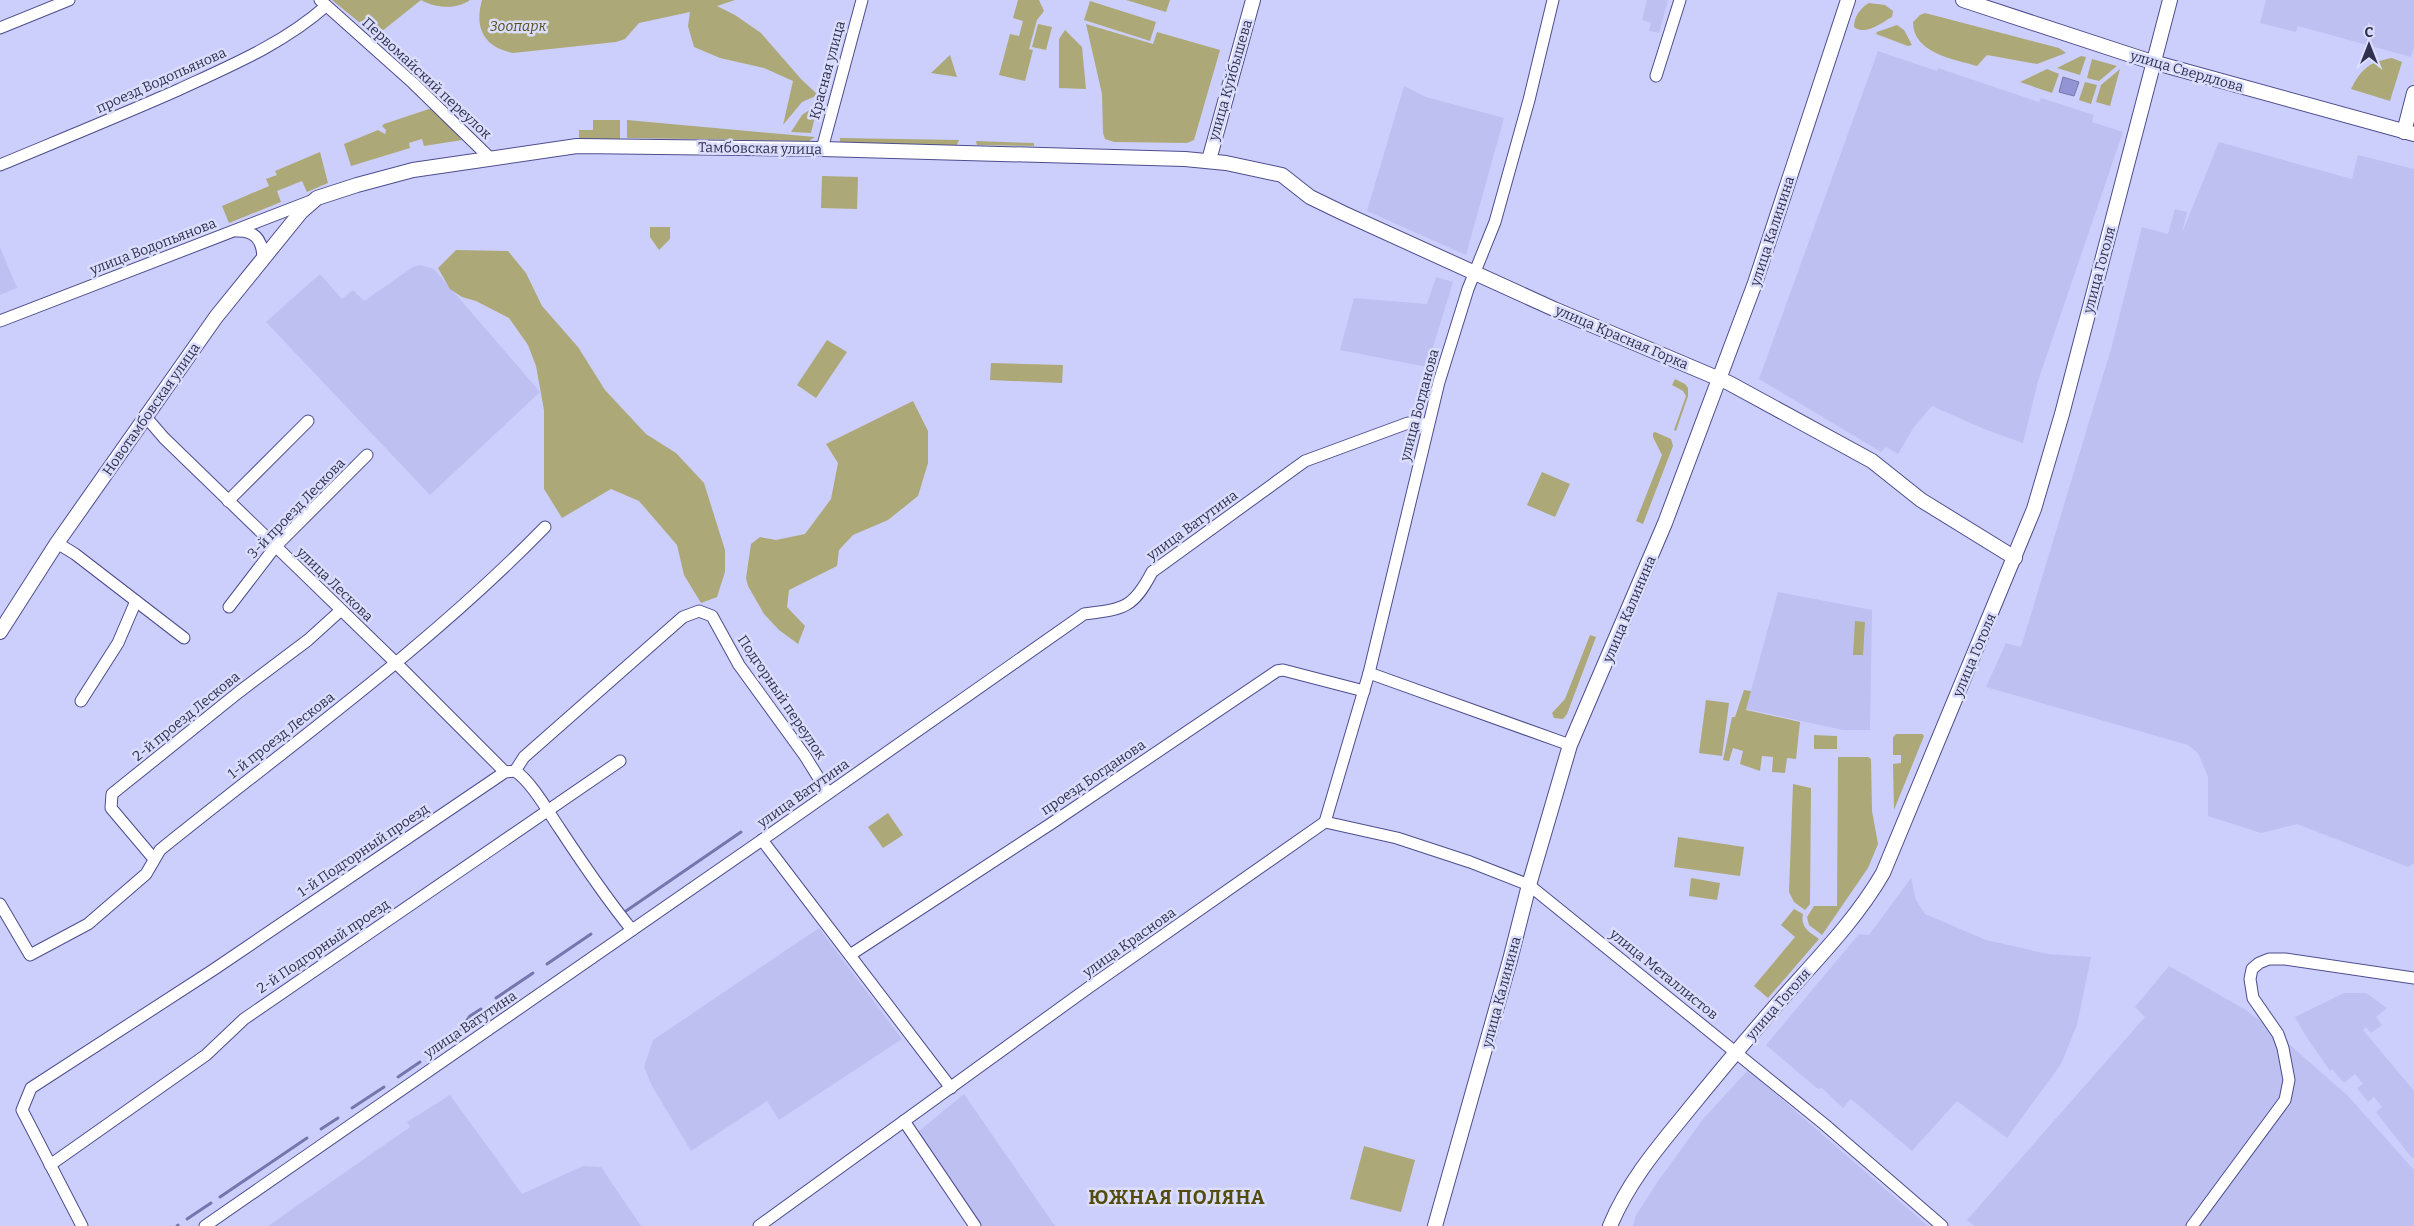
<svg xmlns="http://www.w3.org/2000/svg" width="2414" height="1226" font-family="Bitter,serif">
<style>
.built{fill:#bec0f1}
.green{fill:#ada878}
.water{fill:#9294d4;stroke:#7576ac}
.lines{fill:none;stroke-linecap:round;stroke-linejoin:round}
.stream{stroke:#7576ac;stroke-width:3}
.minor-casing{stroke:#4e4d8e;stroke-width:13}
.major-casing{stroke:#4e4d8e;stroke-width:16}
.minor{stroke:#fff;stroke-width:11}
.major{stroke:#fff;stroke-width:14}
.labels{text-anchor:middle;stroke-width:5;stroke-linejoin:round;paint-order:stroke}
.park-label{font-size:14px;font-style:italic;fill:#58511a;stroke:#dbddfc}
.street-label{font-size:14px;fill:#30304e;stroke:#dbddfc}
.district-label{font-size:19px;font-weight:bold;letter-spacing:1px;fill:#544c0d;stroke:#dbddfc}
</style>
<rect width="100%" height="100%" fill="#cccffc"/>
<!-- built -->
<g class="built">
<polygon points="1647,0 1668,0 1659,33 1649,31 1651,23 1642,20"/>
<polygon points="2266,0 2414,0 2414,46 2411,57 2298,26 2296,32 2260,23"/>
<polygon points="1878,51 1937,71 1938,68 2039,102 2041,98 2094,115 2092,122 2123,132 2038,381 2023,443 1984,429 1932,406 1914,427 1898,454 1886,447 1881,452 1759,379"/>
<polygon points="1404,86 1426,97 1504,118 1466,255 1367,211"/>
<polygon points="2219,142 2352,179 2358,155 2414,169 2414,863 2408,867 2297,824 2261,833 2208,816 2208,777 2198,753 2188,745 1986,687 2006,643 2020,647 2022,644 2111,349 2142,227 2168,234 2175,209 2187,212 2182,233"/>
<polygon points="0,247 17,288 0,295"/>
<polygon points="420,265 434,269 540,392 430,495 266,322 320,274 342,299 353,290 364,301 413,267"/>
<polygon points="1436,277 1453,282 1427,367 1340,350 1354,298 1427,304"/>
<polygon points="1778,592 1872,610 1870,730 1843,730 1746,709"/>
<polygon points="1911,878 1916,900 1925,914 1986,940 2048,954 2091,957 2077,1025 2061,1064 2007,1138 1957,1101 1912,1151 1851,1099 1843,1108 1822,1088 1818,1089 1766,1045 1859,934 1869,935"/>
<polygon points="819,928 902,1039 779,1120 767,1101 691,1151 652,1086 644,1067 653,1040"/>
<polygon points="2169,966 2246,1010 2274,1031 2348,1096 2414,1170 2414,1226 1974,1226 1967,1220 2145,1017 2135,1007"/>
<polygon points="2344,993 2366,993 2387,1008 2376,1017 2382,1025 2371,1033 2366,1027 2363,1030 2414,1091 2414,1157 2412,1158 2376,1112 2382,1107 2374,1097 2368,1102 2357,1088 2363,1084 2355,1074 2344,1083 2332,1069 2330,1071 2304,1033 2295,1017"/>
<polygon points="1748,1070 1928,1226 1633,1226 1636,1215 1658,1181 1704,1118"/>
<polygon points="964,1094 1055,1226 978,1226 914,1135"/>
<polygon points="450,1095 522,1194 583,1166 601,1167 641,1226 268,1226 410,1127 407,1122"/>
</g>
<!-- green -->
<g class="green">
<path d="M332 0H470C456 10 435 8 421 0L376 36Z"/>
<path d="M482 0H735L717 6 735 15 761 33 801 79 818 95 802 102 783 125 793 81 764 68 720 58 694 47 688 26 690 12 639 23 625 39 616 42 513 53C484 47 474 28 482 0Z"/>
<polygon points="1018,0 1039,0 1044,11 1037,20 1029,49 1033,50 1025,81 999,75 1010,34 1019,36 1023,21 1013,18"/>
<polygon points="1126,0 1170,0 1166,12"/>
<polygon points="1090,1 1156,22 1150,41 1084,20"/>
<path d="M1869 3 1885 5 1893 11 1892 17C1881 23 1865 36 1854 27 1854 17 1860 8 1869 3Z"/>
<path d="M1925 13 2059 48 2066 53 2037 64 1987 55 1977 66C1953 59 1913 53 1913 22L1920 15Z"/>
<polygon points="1038,24 1052,27 1046,50 1032,47"/>
<polygon points="1086,24 1153,44 1157,32 1220,50 1194,140 1187,143 1114,142 1105,139 1103,133 1102,94"/>
<polygon points="1897,25 1904,30 1912,45 1908,46 1876,34 1877,32"/>
<polygon points="1065,30 1082,47 1086,89 1059,88 1059,39"/>
<polygon points="950,55 957,77 931,73"/>
<polygon points="2081,56 2086,57 2080,75 2057,68"/>
<path d="M2392 58 2402 62 2390 101 2351 89C2361 69 2369 62 2392 58Z"/>
<polygon points="2092,59 2117,66 2099,81 2087,78"/>
<polygon points="2047,69 2059,74 2052,93 2020,82"/>
<polygon points="2120,69 2110,106 2096,102 2101,85"/>
<polygon points="2085,82 2097,85 2091,104 2079,100"/>
<polygon points="818,104 811,133 791,132 802,115"/>
<polygon points="432,108 462,140 424,146 422,139 409,143 410,148 351,166 344,144 378,130 385,134 386,130 382,126 384,124"/>
<polygon points="593,120 620,120 620,139 579,139 579,130 593,130"/>
<polygon points="627,120 815,137 809,141 627,138"/>
<polygon points="840,138 959,140 956,147 840,143"/>
<polygon points="976,141 1034,143 1034,146 977,145"/>
<polygon points="320,152 328,183 307,192 302,181 277,191 281,202 229,223 222,206 269,186 266,179 277,175 275,171"/>
<polygon points="822,176 858,177 857,209 821,208"/>
<polygon points="650,227 670,227 670,239 659,250 650,237"/>
<polygon points="456,250 508,251 526,273 542,306 578,347 605,390 646,434 676,453 704,483 725,550 725,572 717,597 701,603 684,575 677,545 639,501 611,489 562,518 544,489 544,410 536,366 528,345 509,318 476,301 462,297 450,289 438,268"/>
<polygon points="827,340 847,352 816,398 797,385"/>
<polygon points="991,363 1063,365 1062,383 990,380"/>
<polygon points="1675,379 1685,384 1688,388 1688,396 1676,431 1674,430 1686,396 1683,391 1672,385"/>
<polygon points="913,401 928,431 928,463 918,496 888,520 853,535 839,550 837,566 789,590 787,607 805,626 798,644 779,630 764,614 748,586 746,578 751,544 760,537 776,540 805,534 831,499 838,463 826,444"/>
<polygon points="1655,432 1671,439 1673,446 1643,524 1636,521 1662,455 1653,437 1653,433"/>
<polygon points="1542,472 1570,484 1555,517 1527,505"/>
<polygon points="1855,621 1865,622 1863,655 1853,655"/>
<polygon points="1590,635 1596,637 1567,714 1563,719 1554,718 1552,713 1565,699"/>
<polygon points="1744,690 1751,691 1746,710 1800,722 1796,759 1787,758 1785,773 1772,772 1773,757 1762,756 1760,771 1740,764 1743,751 1733,748 1729,761 1723,760 1732,717 1735,717"/>
<polygon points="1706,700 1729,703 1722,756 1699,753"/>
<polygon points="1896,734 1922,734 1924,736 1894,810 1893,764 1901,763 1901,755 1893,755 1893,737"/>
<polygon points="1814,735 1837,736 1837,749 1814,749"/>
<polygon points="1838,757 1868,757 1871,759 1872,811 1878,844 1868,868 1822,935 1809,925 1807,917 1814,906 1837,906"/>
<polygon points="1793,784 1811,788 1810,904 1805,910 1794,902 1789,892"/>
<polygon points="888,813 903,835 883,848 868,827"/>
<polygon points="1678,837 1744,847 1740,876 1674,867"/>
<polygon points="1691,878 1720,883 1717,900 1689,896"/>
<path d="M1794 909 1803 914C1800 927 1809 932 1819 939L1768 998 1754 986 1795 937 1781 925Z"/>
<polygon points="1364,1146 1415,1160 1401,1212 1350,1199"/>
</g>
<!-- water -->
<polygon class="water" points="2063,77 2079,82 2074,96 2059,92"/>
<g class="lines">
<!-- stream -->
<g class="stream">
<polyline points="626,911 741,832"/>
<polyline points="547,964 591,934"/>
<polyline points="496,998 533,973"/>
<polyline points="434,1053 452,1041 470,1016 481,1009"/>
<polyline points="398,1077 420,1062"/>
<polyline points="352,1108 384,1087"/>
<polyline points="321,1129 338,1118"/>
<polyline points="220,1197 307,1138"/>
<polyline points="187,1219 211,1203"/>
<polyline points="177,1226 178,1225"/>
</g>
<!-- minor casing -->
<g class="minor-casing">
<g id="minor">
<polyline points="320,0 413,83 490,158"/>
<polyline points="0,28 69,0"/>
<polyline points="1656,76 1680,0"/>
<polyline points="822,149 862,0"/>
<path d="M0 165C60 140 119 116 178 90 230 66 283 44 326 6"/>
<path d="M236 231C254 230 262 239 263 257"/>
<polyline points="0,321 311,201"/>
<polyline points="145,416 164,438 395,662 505,772"/>
<polyline points="228,501 308,421"/>
<polyline points="57,543 75,554 184,638"/>
<polyline points="229,607 275,547 367,455"/>
<polyline points="1369,673 1570,745"/>
<polyline points="81,701 118,643 136,601"/>
<path d="M515 771C531 781 549 813 560 829 583 864 606 898 632 930"/>
<polyline points="1325,822 1369,673 1439,382 1468,289 1495,222 1529,100 1553,0"/>
<polyline points="1325,822 1397,838 1470,862 1529,885 1824,1124 1942,1226"/>
<polyline points="762,840 951,1088"/>
<polyline points="154,859 111,808 112,794 239,692 308,640 340,611"/>
<path d="M0 904 30 955 88 924 146 874 160 850C290 745 428 647 545 527"/>
<polyline points="850,955 1052,823 1277,671 1283,670 1364,691"/>
<polyline points="904,1121 975,1226"/>
<polyline points="50,1165 206,1055 244,1019 620,761"/>
<polyline points="82,1226 22,1110 31,1088 213,970 505,772 515,771 524,757 683,617 699,611 712,616 739,665 805,756 828,793"/>
<path d="M205 1226 762 840 1084 614C1123 609 1133 609 1152 572L1305 461 1408 423 1428 424"/>
<polyline points="759,1226 1088,988 1325,822"/>
<polyline points="2192,1226 2285,1100 2289,1080 2283,1048 2278,1034 2253,998 2250,979 2252,969 2259,963 2269,959 2285,959 2414,978"/>
</g>
</g>
<!-- major casing -->
<g class="major-casing">
<g id="major">
<polyline points="1963,0 2149,61 2414,134"/>
<polyline points="2404,132 2414,93"/>
<polyline points="1209,160 1253,0"/>
<polyline points="0,632 57,543 216,317 301,212 317,198 357,185 413,170 577,146 822,149 1185,159 1226,163 1282,175 1310,197 1343,213 1554,309 1729,383 1872,461 1921,500 2015,558"/>
<polyline points="1435,1226 1510,960 1529,885 1570,745 1665,523 1755,283 1848,0"/>
<path d="M1610 1226C1627 1185 1653 1153 1681 1119 1715 1077 1750 1035 1786 994 1820 956 1857 918 1883 873L2034 509 2062 414 2170 0"/>
</g>
</g>
<!-- minor -->
<use href="#minor" class="minor"/>
<!-- major -->
<use href="#major" class="major"/>
</g>
<g class="labels">
<!-- park labels -->
<g class="park-label">
<text x="518" y="31">Зоопарк</text>
</g>
<!-- street labels -->
<g class="street-label">
<text transform="translate(827 70) rotate(-75)" y="5">Красная улица</text>
<text transform="translate(2187 71) rotate(16)" y="5">улица Свердлова</text>
<text transform="translate(427 78) rotate(43)" y="5">Первомайский переулок</text>
<text transform="translate(161 80) rotate(-24)" y="5">проезд Водопьянова</text>
<text transform="translate(1230 80) rotate(-74)" y="5">улица Куйбышева</text>
<text transform="translate(760 148) rotate(1)" y="5">Тамбовская улица</text>
<text transform="translate(1772 231) rotate(-72)" y="5">улица Калинина</text>
<text transform="translate(153 246) rotate(-21)" y="5">улица Водопьянова</text>
<text transform="translate(2099 270) rotate(-75)" y="5">улица Гоголя</text>
<text transform="translate(1622 337) rotate(23)" y="5">улица Красная Горка</text>
<text transform="translate(1419 405) rotate(-75)" y="5">улица Богданова</text>
<text transform="translate(151 409) rotate(-55)" y="5">Новотамбовская улица</text>
<text transform="translate(296 508) rotate(-46)" y="5">3-й проезд Лескова</text>
<text transform="translate(1192 525) rotate(-36)" y="5">улица Ватутина</text>
<text transform="translate(335 584) rotate(44)" y="5">улица Лескова</text>
<text transform="translate(1629 609) rotate(-67)" y="5">улица Калинина</text>
<text transform="translate(1974 655) rotate(-67)" y="5">улица Гоголя</text>
<text transform="translate(782 697) rotate(56)" y="5">Подгорный переулок</text>
<text transform="translate(186 716) rotate(-39)" y="5">2-й проезд Лескова</text>
<text transform="translate(281 735) rotate(-38)" y="5">1-й проезд Лескова</text>
<text transform="translate(1093 777) rotate(-34)" y="5">проезд Богданова</text>
<text transform="translate(803 793) rotate(-35)" y="5">улица Ватутина</text>
<text transform="translate(363 850) rotate(-34)" y="5">1-й Подгорный проезд</text>
<text transform="translate(1129 942) rotate(-35)" y="5">улица Краснова</text>
<text transform="translate(323 946) rotate(-34)" y="5">2-й Подгорный проезд</text>
<text transform="translate(1664 974) rotate(39)" y="5">улица Металлистов</text>
<text transform="translate(1501 992) rotate(-75)" y="5">улица Калинина</text>
<text transform="translate(1778 1004) rotate(-49)" y="5">улица Гоголя</text>
<text transform="translate(470 1024) rotate(-34)" y="5">улица Ватутина</text>
</g>
<!-- district labels -->
<g class="district-label">
<text x="1177" y="1204">ЮЖНАЯ ПОЛЯНА</text>
</g>
</g>
<!-- north arrow -->
<g transform="translate(2369 45)" stroke="#dbddfc" stroke-width="4" paint-order="stroke">
<path d="M0-4L9 19L0 12L-9 19Z" fill="#30304e"/>
<text y="-8" font-size="14" font-weight="bold" text-anchor="middle" fill="#30304e">С</text>
</g>
</svg>
